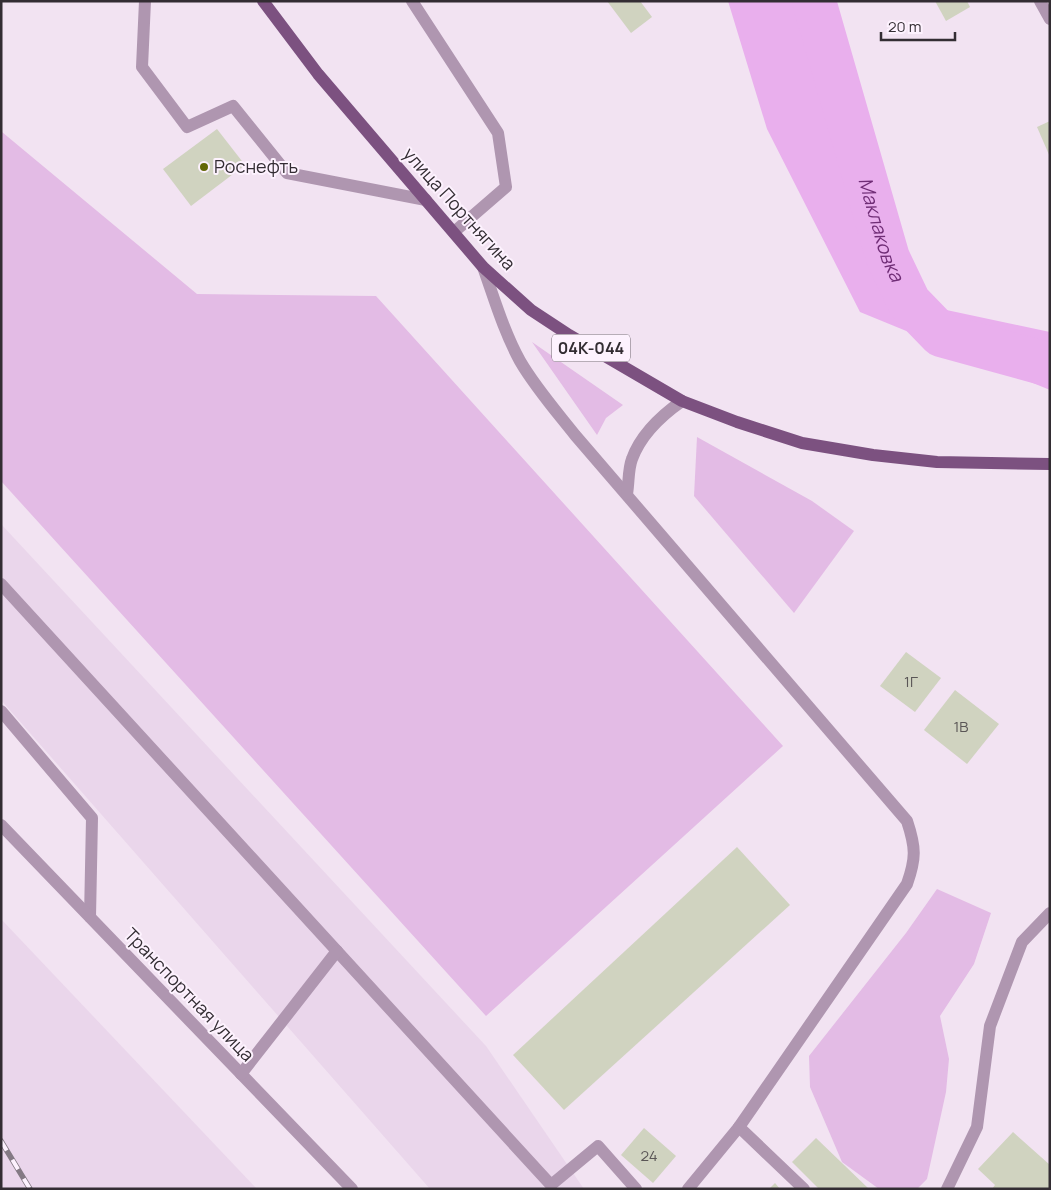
<svg xmlns="http://www.w3.org/2000/svg" width="1051" height="1190" font-family="Manrope,sans-serif">
<style>
.built{fill:#ead6eb}
.green{fill:#e3bbe5}
.water{fill:#e9afed}
.lines{fill:none;stroke-linecap:round;stroke-linejoin:round}
.river{stroke:#e9afed;stroke-width:44}
.building{fill:#d0d3c0}
.minor{stroke:#af96b0;stroke-width:12}
.major{stroke:#7c5180;stroke-width:12}
.rail-casing{stroke:#847a84;stroke-width:5.5}
.rail{stroke:#fdf2fe;stroke-width:4;stroke-dasharray:11;stroke-linecap:butt}
.poi-dot{fill:#636806;stroke:#fdf2fe;stroke-width:2}
.labels{text-anchor:middle;stroke-width:4;stroke-linejoin:round;paint-order:stroke}
.number-label{font-size:15px;fill:#5a5656}
.shield{fill:#fdf2fe;stroke:#706870;stroke-width:1}
.shield-label{font-size:16px;font-weight:bold;fill:#332d33}
.poi-label{font-size:18px;fill:#332d33;stroke:#fdf2fe;text-anchor:start}
.street-label{font-size:18px;fill:#332d33;stroke:#fdf2fe}
.water-label{font-size:19px;font-style:italic;fill:#702d76;stroke:#fdf2fe}
</style>
<rect width="100%" height="100%" fill="#f2e3f2"/>
<!-- built -->
<g class="built">
<polygon points="1,524 486,1046 584,1189 430,1189 1,700"/>
<polygon points="1,919 257,1189 1,1189"/>
</g>
<!-- green -->
<g class="green">
<polygon points="2,132 197,294 376,296 783,746 486,1016 1,481"/>
<polygon points="532,342 623,405 606,418 597,435"/>
<polygon points="697,437 812,501 854,531 794,613 694,496"/>
<polygon points="937,889 991,913 974,964 940,1016 949,1059 946,1092 927,1179 917,1189 879,1189 842,1162 810,1087 809,1056 906,933"/>
</g>
<!-- water -->
<path class="water" d="M728 1H819C843 102 863 208 909 302L1050 332V390L860 312 767 129Z"/>
<g class="lines">
<!-- river -->
<path class="river" id="s1" d="M814 1 888 258 909 302 941 335 1050 365"/>
</g>
<!-- building -->
<g class="building">
<polygon points="607,1 640,1 652,17 631,33"/>
<polygon points="935,1 967,1 970,7 946,21"/>
<polygon points="1050,121 1050,157 1037,127"/>
<polygon points="217,129 245,165 191,206 163,169"/>
<polygon points="906,652 941,678 915,712 880,686"/>
<polygon points="955,690 999,724 967,764 924,730"/>
<polygon points="737,847 790,905 564,1110 513,1055"/>
<polygon points="644,1128 676,1156 653,1183 621,1155"/>
<polygon points="1013,1132 1050,1165 1050,1189 992,1189 995,1185 978,1169"/>
<polygon points="816,1138 869,1189 819,1189 792,1162"/>
<polygon points="775,1183 780,1189 769,1189"/>
</g>
<g class="lines">
<!-- minor -->
<g class="minor">
<polyline points="145,1 142,67 187,127 233,106 287,173 426,200"/>
<polyline points="412,1 498,133 506,187 454,232"/>
<polyline points="1040,1 1050,19"/>
<path d="M483 267C494 298 504 332 520 361 535 387 556 411 575 435L907 821C916 848 916 858 907 884L739 1127 688 1189"/>
<path d="M627 494C629 483 628 469 632 459 641 434 662 415 682 401"/>
<polyline points="1,584 551,1185 598,1146 636,1189"/>
<polyline points="1,711 92,818 90,917"/>
<polyline points="1,825 352,1189"/>
<polyline points="241,1074 337,951"/>
<polyline points="739,1127 804,1189"/>
<polyline points="947,1189 977,1127 990,1026 1022,942 1050,913"/>
</g>
<!-- major -->
<polyline class="major" points="263,1 318,74 483,267 531,310 569,335 682,401 737,422 802,443 873,455 937,462 1050,464"/>
<!-- rail casing -->
<g class="rail-casing">
<polyline id="rail" points="1,1141 30,1189"/>
</g>
<!-- rail -->
<use href="#rail" class="rail"/>
</g>
<!-- markers -->
<circle class="poi-dot" cx="204" cy="167" r="5"/>
<g class="labels">
<!-- number labels -->
<g class="number-label">
<text x="911" y="687">1Г</text>
<text x="961" y="732">1В</text>
<text x="649" y="1161">24</text>
</g>
<!-- shield labels -->
<rect class="shield" x="552" y="334.5" width="78" height="27" rx="4"/>
<g class="shield-label">
<text x="591" y="354">04К-044</text>
</g>
<!-- poi labels -->
<g class="poi-label">
<text x="214" y="173">Роснефть</text>
</g>
<!-- street labels -->
<g class="street-label">
<text transform="translate(459 209) rotate(48)" y="6">улица Портнягина</text>
<text transform="translate(189 995) rotate(46)" y="6">Транспортная улица</text>
</g>
<!-- water labels -->
<g class="water-label">
<text dy="7" stroke="none"><textPath href="#s1" startOffset="238">Маклаковка</textPath></text>
</g>
</g>
<!-- border -->
<rect width="1051" height="1190" fill="none" stroke="#332d33" stroke-width="5"/>
<!-- scale -->
<path d="M881 32v8h74v-8" fill="none" stroke="#332d33" stroke-width="2.5"/>
<text x="888" y="32" font-size="15" fill="#332d33" stroke="#fdf2fe" stroke-width="4" paint-order="stroke">20 m</text>
</svg>
